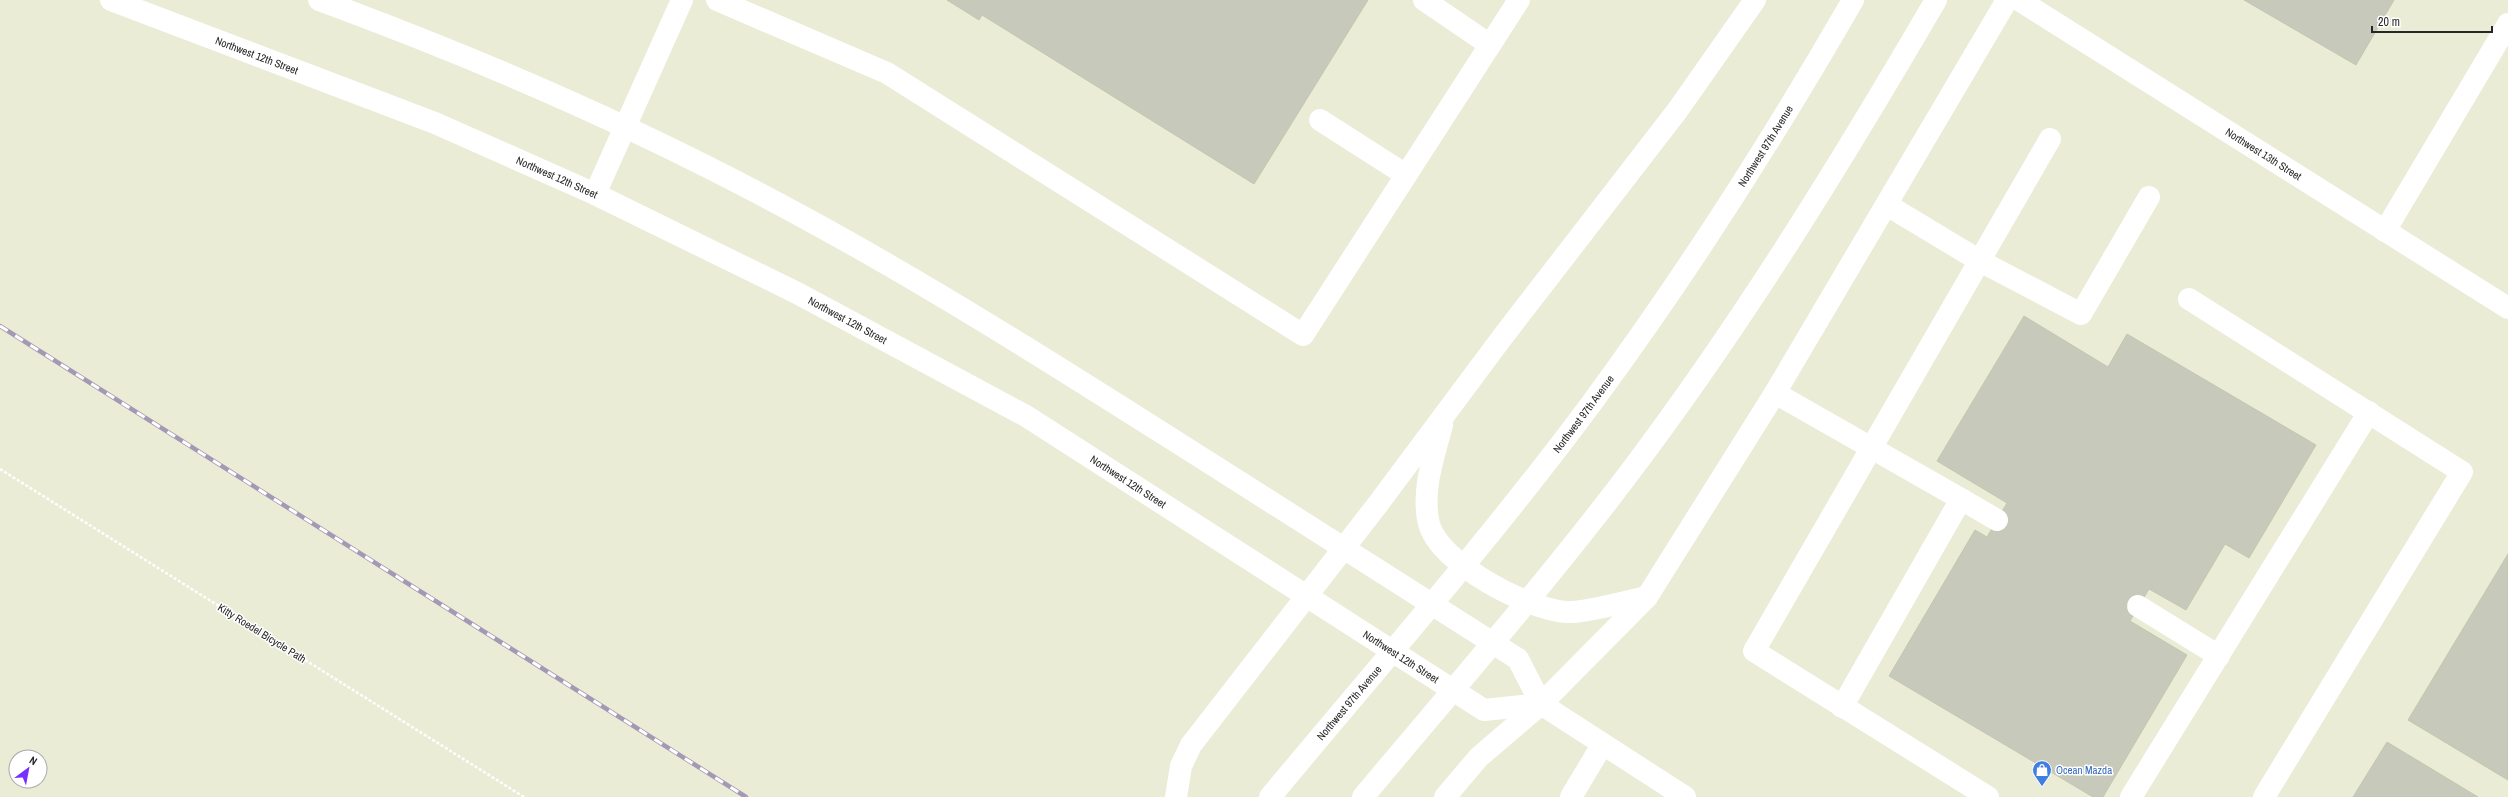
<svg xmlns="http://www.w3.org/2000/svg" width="2508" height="797" font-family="'Archivo Narrow',sans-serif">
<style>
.building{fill:#c7caba;stroke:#c3c7b0}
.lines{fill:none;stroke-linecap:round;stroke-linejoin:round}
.path{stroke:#fff;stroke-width:2.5;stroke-dasharray:3 2;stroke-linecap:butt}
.service{stroke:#fff;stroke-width:22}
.minor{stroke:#fff;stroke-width:22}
.tertiary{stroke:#fff;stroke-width:22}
.secondary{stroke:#fff;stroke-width:22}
.rail-casing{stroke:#a499b4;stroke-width:4.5}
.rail{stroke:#fff;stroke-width:3;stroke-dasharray:9;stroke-linecap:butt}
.labels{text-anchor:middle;stroke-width:3;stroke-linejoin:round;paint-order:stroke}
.street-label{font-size:11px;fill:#272727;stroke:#fff}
.shop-label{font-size:11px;fill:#366cbe;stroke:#fff;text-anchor:start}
</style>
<rect width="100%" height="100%" fill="#eaecd6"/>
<!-- building -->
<g class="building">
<polygon points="947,0 1368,0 1254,184 982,15 979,20"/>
<polygon points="2244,0 2394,0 2356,65"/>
<polygon points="2024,316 2108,367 2127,334 2316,445 2249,558 2225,544 2186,610 2149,589 2130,621 2187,655 2103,797 2093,797 1889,676 1975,530 1987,537 2007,503 1937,461"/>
<polygon points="2508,554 2508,780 2408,720"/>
<polygon points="2387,742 2478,797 2353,797"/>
</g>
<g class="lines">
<!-- path -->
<polyline class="path" points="0,469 524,797"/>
<!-- service -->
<g class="service">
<polyline points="717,0 887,73 1303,335 1519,0"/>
<polyline points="1424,0 1490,45"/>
<polyline points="1320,120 1406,175"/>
<polyline points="595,194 682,0"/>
<polyline points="1887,205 1980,261 2081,314 2149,197"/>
<polyline points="2385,231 2508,24"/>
<polyline points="2189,299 2462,472 2264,797"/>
<polyline points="1775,393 1961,499 1842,707"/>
<polyline points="1961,499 1997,520"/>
<polyline points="2138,606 2219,656"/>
<polyline points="1571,797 1602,745"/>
<polyline points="1988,797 1754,651 2050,139"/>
<polyline points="2131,797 2369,412"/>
</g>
<!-- minor -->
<path class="minor" id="s1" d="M2019 0 2508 308"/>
<!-- tertiary -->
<g class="tertiary">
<path d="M1442 425C1434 456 1421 491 1429 524 1439 563 1528 610 1567 612 1585 613 1627 601 1647 597"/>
<polyline points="1176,797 1181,766 1191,745 1378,504 1504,335 1677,111 1755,0"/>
<path id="s2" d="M1270 797C1378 667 1490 540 1591 404 1686 275 1773 139 1853 0"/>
<path d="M1363 797C1454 688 1548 581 1633 468 1745 319 1842 161 1936 0"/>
<polyline points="1445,797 1479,757 1541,704 1647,597 1775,393 2007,0"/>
</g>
<!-- secondary -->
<g class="secondary">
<path id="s3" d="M111 0 435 123 595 194 799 294 1026 416 1484 710 1541 704"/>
<path d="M319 0C485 61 648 132 803 217 945 294 1080 381 1216 467 1316 531 1418 595 1518 659L1541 704 1685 797"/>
</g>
<!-- rail casing -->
<g class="rail-casing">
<polyline id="rail" points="0,326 746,797"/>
</g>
<!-- rail -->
<use href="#rail" class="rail"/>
</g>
<!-- icons -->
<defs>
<g id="shop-pin" transform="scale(1)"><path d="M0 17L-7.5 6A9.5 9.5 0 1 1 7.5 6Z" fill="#3f7fe0" stroke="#fff"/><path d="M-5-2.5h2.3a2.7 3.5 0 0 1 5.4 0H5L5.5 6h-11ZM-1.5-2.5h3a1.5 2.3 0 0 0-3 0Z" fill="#fff"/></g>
</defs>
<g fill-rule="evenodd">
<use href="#shop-pin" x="2042" y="770"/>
</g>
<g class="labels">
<!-- street labels -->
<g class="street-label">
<text dy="4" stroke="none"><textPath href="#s3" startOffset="156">Northwest 12th Street</textPath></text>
<text dy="4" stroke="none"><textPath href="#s2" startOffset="819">Northwest 97th Avenue</textPath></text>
<text dy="4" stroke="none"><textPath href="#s1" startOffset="289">Northwest 13th Street</textPath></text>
<text dy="4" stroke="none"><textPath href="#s3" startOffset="480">Northwest 12th Street</textPath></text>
<text dy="4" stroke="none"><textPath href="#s3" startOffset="804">Northwest 12th Street</textPath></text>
<text dy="4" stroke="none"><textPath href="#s2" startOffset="495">Northwest 97th Avenue</textPath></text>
<text dy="4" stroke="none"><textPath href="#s3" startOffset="1128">Northwest 12th Street</textPath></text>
<text transform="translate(262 633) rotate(32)" y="4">Kitty Roedel Bicycle Path</text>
<text dy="4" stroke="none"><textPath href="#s3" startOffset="1452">Northwest 12th Street</textPath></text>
<text dy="4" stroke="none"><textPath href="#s2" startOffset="123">Northwest 97th Avenue</textPath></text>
</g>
<!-- shop labels -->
<g class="shop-label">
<text x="2056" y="774">Ocean Mazda</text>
</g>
</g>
<!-- north arrow -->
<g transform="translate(28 769) rotate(32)"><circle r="19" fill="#ffffff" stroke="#a9a9a9"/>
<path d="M0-3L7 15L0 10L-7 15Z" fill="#7830ff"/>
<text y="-6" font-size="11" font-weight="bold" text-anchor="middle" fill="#272727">N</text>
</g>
<!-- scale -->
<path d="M2372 26v6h120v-6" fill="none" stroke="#272727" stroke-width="2"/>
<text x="2378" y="26" font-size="12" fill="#272727" stroke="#ffffff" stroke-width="3" paint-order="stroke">20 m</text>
</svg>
